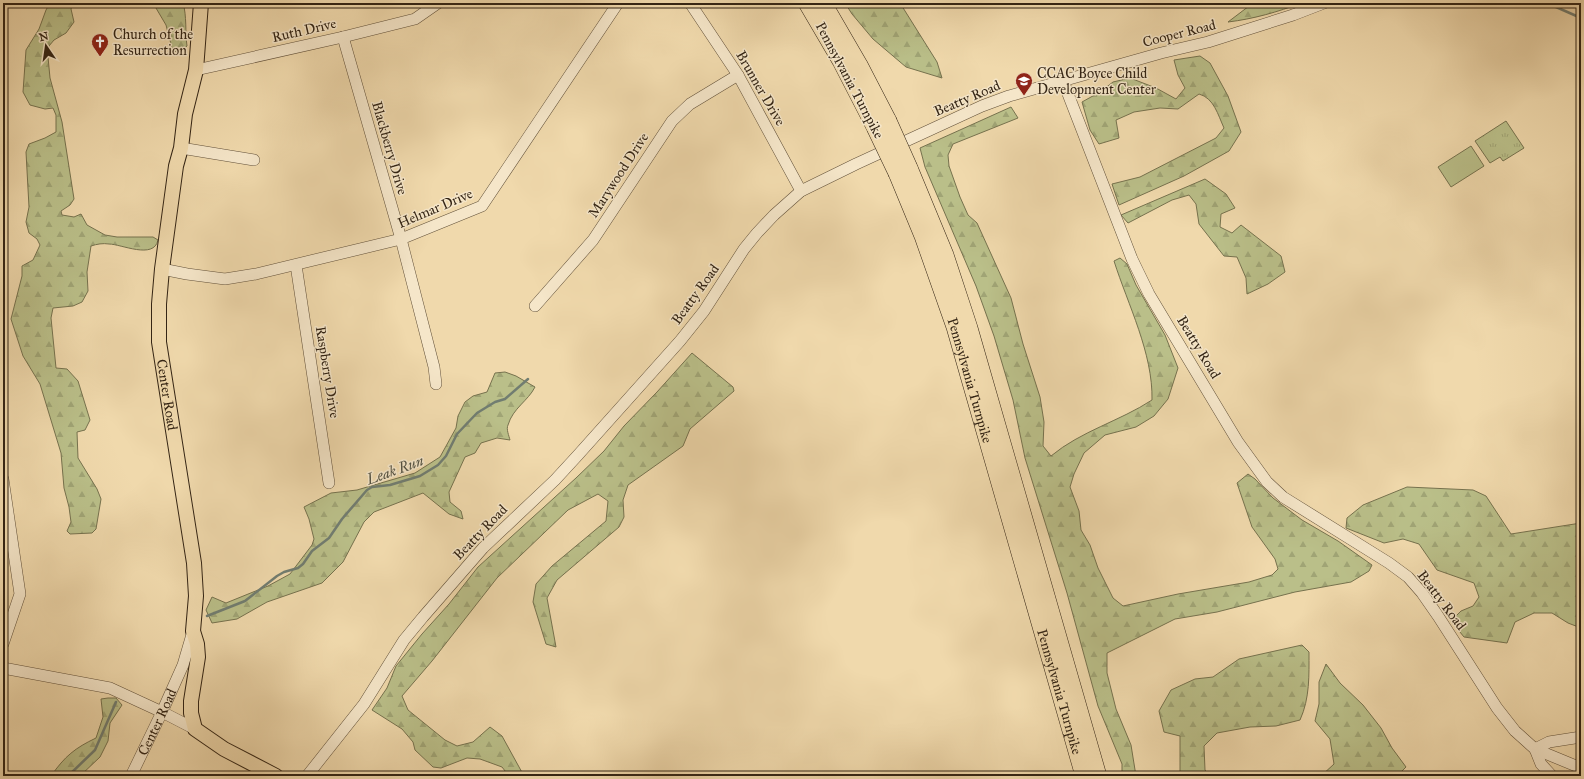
<svg xmlns="http://www.w3.org/2000/svg" width="1584" height="779" font-family="'IM FELL Great Primer',serif">
<style>
.forest{fill:url(#forest-firs);stroke:#76724e}
.park{fill:url(#park-tufts);stroke:#76724e}
.pitch{fill:#babf89;stroke:#76724e}
.lines{fill:none;stroke-linecap:round;stroke-linejoin:round}
.stream{stroke:#717d71;stroke-width:2.5}
.minor-casing{stroke:#62513a;stroke-width:12}
.major-casing{stroke:#332414;stroke-width:16}
.highway-casing{stroke:#332414;stroke-width:18}
.minor{stroke:#f5e6c9;stroke-width:11}
.major{stroke:#f0d9ac;stroke-width:14}
.highway{stroke:#f0d9ac;stroke-width:17}
.highway-bridge-casing{stroke:#332414;stroke-width:18;stroke-linecap:butt}
.highway-bridge{stroke:#f0d9ac;stroke-width:17}
.labels{text-anchor:middle;stroke-width:3;stroke-linejoin:round;paint-order:stroke}
.street-label{font-size:14px;fill:#332414;stroke:#f5e6c9}
.poi-label{font-size:14px;fill:#332414;stroke:#f5e6c9;text-anchor:start}
.water-label{font-size:15px;font-style:italic;fill:#525142;stroke:#f5e6c9}
</style>
<defs>
<pattern id="forest-firs" width="22" height="20" patternUnits="userSpaceOnUse"><rect width="22" height="20" fill="#babf89"/><path d="M5 1l3.5 6h-7zM16 11l3.5 6h-7z" fill="#a0a475"/></pattern>
<pattern id="park-tufts" width="24" height="20" patternUnits="userSpaceOnUse"><rect width="24" height="20" fill="#babf89"/><path d="M3 7l-1-3M5 7V3M7 7l1-3M15 17l-1-3M17 17v-4M19 17l1-3" fill="none" stroke="#a0a475"/></pattern>
</defs>
<rect width="100%" height="100%" fill="#f0d9ac"/>
<filter id="stains"><feTurbulence type="fractalNoise" baseFrequency=".005" numOctaves="4"/><feColorMatrix values="0 0 0 0 .2 0 0 0 0 .09 0 0 0 0 .02 0 0 0 .5 -.17"/></filter>
<radialGradient id="worn" r=".72"><stop offset=".6" stop-color="#630" stop-opacity="0"/><stop offset="1" stop-color="#630" stop-opacity=".3"/></radialGradient>
<!-- forest -->
<g class="forest">
<path d="M50 3H73L71 9 74 22 66 33 54 40 49 46 48 57 50 78 62 122 74 199 70 205 61 211 62 215 74 217 81 214 87 225 105 235 117 237H153L158 240C154 260 121 244 109 244 103 243 97 244 91 246L87 272 88 291 82 302 73 306 53 308 51 318 56 368 67 369 78 381 90 420 85 430 77 432 78 458 97 489 101 499 96 529 92 533 70 534 67 531 71 522 69 507 64 488 61 453 40 384 23 356 11 319 22 276V266L33 260 40 245 37 239 29 233 26 222 29 207 26 152 29 144 45 138 56 132V115L53 108 45 109 30 105 23 92 26 50 39 29 46 10Z"/>
<path d="M153 3H183C187 16 185 32 187 46L178 54 172 48 166 25Z"/>
<polygon points="845,3 900,3 937,62 942,78 906,67 873,39 852,14"/>
<path d="M1253 3H1301C1278 12 1253 19 1228 22Z"/>
<path d="M1200 56 1210 63 1228 96 1241 132 1229 151 1184 176 1119 205 1112 184 1140 177 1216 138 1224 128C1218 115 1214 98 1199 94L1178 109 1160 108 1134 112 1116 120 1119 138 1099 144 1090 130 1082 102 1100 92 1113 82 1130 78 1156 88 1176 99 1185 88 1178 75 1174 60Z"/>
<path d="M1011 107 1018 118 953 144 948 155 949 166 960 197 968 215 977 223 1011 298 1023 344 1040 397 1044 422 1043 446 1051 456C1081 431 1120 421 1152 400 1153 353 1128 305 1114 261L1120 258 1127 264 1136 285 1165 335 1178 368 1168 399 1154 416 1136 427 1105 435 1084 453 1074 474 1070 487 1079 511 1081 530 1090 545 1098 568 1113 598 1123 606 1178 594 1249 582 1272 575 1278 569 1275 559 1252 527 1237 483 1248 474 1255 479 1273 498 1302 520 1338 541 1372 565 1369 571 1351 582 1295 592 1217 612 1175 619 1107 653V673L1116 709 1131 745 1136 776H1122V764L1098 706 1067 593 1025 458 1013 400 994 336 976 286 925 167 920 148Z"/>
<polygon points="1205,179 1226,194 1235,208 1221,214 1220,227 1232,233 1241,225 1281,256 1285,272 1268,284 1247,294 1246,278 1237,257 1224,256 1199,224 1196,204 1189,195 1172,200 1128,223 1121,215"/>
<polygon points="692,353 733,387 734,391 690,429 683,446 628,485 623,500 624,517 619,527 557,580 547,598 556,647 546,644 533,602 536,584 552,566 606,521 608,501 598,494 568,510 497,578 432,661 402,696 408,710 445,740 457,746 473,742 490,727 502,736 524,776 509,776 502,767 480,759 467,758 441,768 433,767 415,750 413,742 402,729 372,710 387,688 396,666 422,634 449,604 478,567 576,478 604,451 624,426 657,392"/>
<path d="M505 372 516 376 535 387C528 401 513 408 508 425 506 429 509 436 510 440L497 438 481 443 475 453 465 457 449 492 450 502 461 511 463 519 449 514 423 493 374 512 364 522 343 562 322 583 267 602 237 619 212 623 206 610 212 597 226 603 268 586 290 574 312 545 314 539 309 519 304 507 331 493 357 490 415 473 440 457 456 428 458 416 465 402 473 396 487 392 495 373Z"/>
<polygon points="1407,487 1473,490 1486,496 1511,534 1581,523 1581,628 1568,623 1552,613 1534,613 1515,622 1507,643 1464,637 1451,621 1461,611 1473,606 1479,597 1474,583 1437,570 1419,544 1403,539 1384,543 1346,528 1347,518 1363,505"/>
<path d="M1302 645 1309 652C1309 675 1310 698 1300 720L1276 726 1250 727 1217 733 1204 746 1205 770 1210 776H1180V736L1164 732 1159 711 1171 690 1195 679 1213 677 1239 659Z"/>
<polygon points="1326,664 1340,683 1363,705 1381,728 1392,748 1406,767 1397,776 1321,776 1334,764 1330,739 1315,721 1319,704 1319,682"/>
<path d="M108 698H116L122 705 110 723 108 741 100 757 80 776H51C65 756 75 748 96 738L103 717 101 699Z"/>
</g>
<!-- park -->
<polygon class="park" points="1506,121 1524,148 1503,161 1500,157 1490,163 1475,141"/>
<!-- pitch -->
<polygon class="pitch" points="1471,146 1484,166 1451,187 1438,167"/>
<g class="lines">
<!-- stream -->
<g class="stream">
<polyline points="1552,3 1556,7 1581,18"/>
<polyline points="207,616 245,601 277,576 284,572 298,568 303,564 312,551 329,538 342,519 367,490 372,487 390,485 420,476 438,465 446,456 457,434 477,413 495,402 505,399 528,379"/>
<polyline points="68,776 95,750 116,702"/>
</g>
<!-- minor casing -->
<g class="minor-casing">
<g id="minor">
<polyline points="690,3 738,75 801,191"/>
<polyline points="343,37 401,239 434,367 436,384"/>
<polyline points="196,70 343,37 415,19 438,3"/>
<polyline points="1063,81 1132,259 1149,294 1238,442 1267,482 1283,497 1389,563 1408,577 1422,593 1438,616 1497,708 1515,731 1535,749 1581,768"/>
<polyline points="181,148 254,160"/>
<polyline points="296,265 329,483"/>
<polyline points="162,269 187,274 225,279 256,274 401,239 482,206 618,3"/>
<polyline points="535,306 593,240 672,121 690,104 738,75"/>
<polyline points="3,479 20,594 3,644"/>
<polyline points="3,668 110,688 162,712 195,729"/>
<path id="s1" d="M131 776 162 712 183 665 193 631"/>
<polyline points="307,776 364,704 404,640 423,617 483,548 555,480 578,455 680,341 704,311 744,249 757,233 774,215 801,191 856,164 982,106 1009,96 1161,53 1208,42 1293,15 1324,3"/>
<polyline points="1552,776 1541,764 1535,749 1549,742 1581,737"/>
</g>
</g>
<!-- major casing -->
<g class="major-casing">
<g id="major">
<path id="s2" d="M201 3 196 70 185 114 181 148 176 166 162 269 159 304V342L194 563 196 596 193 631 197 644 198 657 191 701V713L195 729 224 749 276 776"/>
</g>
</g>
<!-- highway casing -->
<g class="highway-casing">
<g id="highway">
<polyline points="807,3 841,61 875,127"/>
<polyline points="823,3 859,65 888,121"/>
<polyline points="909,168 945,255 969,328 1098,776"/>
<path id="s3" d="M897 173 923 236 955 327 1084 776"/>
</g>
</g>
<!-- minor -->
<use href="#minor" class="minor"/>
<!-- major -->
<use href="#major" class="major"/>
<!-- highway -->
<use href="#highway" class="highway"/>
<!-- highway-bridge casing -->
<g class="highway-bridge-casing">
<g id="highway-bridge">
<polyline points="888,121 909,168"/>
<polyline points="875,127 897,173"/>
</g>
</g>
<!-- highway-bridge -->
<use href="#highway-bridge" class="highway-bridge"/>
</g>
<!-- icons -->
<defs>
<g id="church-pin" transform="scale(0.9)"><path d="M0 17L-7.5 6A9.5 9.5 0 1 1 7.5 6Z" fill="#8f2418" stroke="#f5e6c9"/><path d="M-1.2-6h2.4v3.5h3.3v2.4h-3.3V6h-2.4V-.1h-3.3v-2.4h3.3Z" fill="#fff"/></g>
<g id="school-pin" transform="scale(0.9)"><path d="M0 17L-7.5 6A9.5 9.5 0 1 1 7.5 6Z" fill="#8f2418" stroke="#f5e6c9"/><path d="M0-5L7-2L0 1L-7-2ZM-4 1L0 2.5L4 1V4Q0 6-4 4Z" fill="#fff"/></g>
</defs>
<g fill-rule="evenodd">
<use href="#church-pin" x="100" y="42"/>
<use href="#school-pin" x="1024" y="81"/>
</g>
<g class="labels">
<!-- street labels -->
<g class="street-label">
<text transform="translate(304 30) rotate(-13)" y="5">Ruth Drive</text>
<text transform="translate(1179 33) rotate(-14)" y="5">Cooper Road</text>
<text transform="translate(850 80) rotate(62)" y="5">Pennsylvania Turnpike</text>
<text transform="translate(761 88) rotate(60)" y="5">Brunner Drive</text>
<text transform="translate(967 98) rotate(-23)" y="5">Beatty Road</text>
<text transform="translate(390 148) rotate(74)" y="5">Blackberry Drive</text>
<text transform="translate(618 175) rotate(-57)" y="5">Marywood Drive</text>
<text transform="translate(435 208) rotate(-23)" y="5">Helmar Drive</text>
<text transform="translate(695 294) rotate(-54)" y="5">Beatty Road</text>
<text transform="translate(1199 347) rotate(59)" y="5">Beatty Road</text>
<text transform="translate(328 372) rotate(81)" y="5">Raspberry Drive</text>
<text dy="5" stroke="none"><textPath href="#s3" startOffset="220">Pennsylvania Turnpike</textPath></text>
<text dy="5" stroke="none"><textPath href="#s2" startOffset="396">Center Road</textPath></text>
<text transform="translate(480 532) rotate(-46)" y="5">Beatty Road</text>
<text transform="translate(1442 600) rotate(53)" y="5">Beatty Road</text>
<text dy="5" stroke="none"><textPath href="#s3" startOffset="544">Pennsylvania Turnpike</textPath></text>
<text dy="5" stroke="none"><textPath href="#s1" startOffset="60">Center Road</textPath></text>
</g>
<!-- poi labels -->
<g class="poi-label">
<text x="113" y="39">Church of the<tspan x="113" dy="16">Resurrection</tspan></text>
<text x="1037" y="78">CCAC Boyce Child<tspan x="1037" dy="16">Development Center</tspan></text>
</g>
<!-- water labels -->
<g class="water-label">
<text transform="translate(395 470) rotate(-20)" y="5">Leak Run</text>
</g>
</g>
<!-- margin -->
<rect width="1584" height="779" fill="none" stroke="#f0d9ac" stroke-width="16"/>
<rect x="4" y="4" width="1576" height="771" fill="none" stroke="#332414" stroke-width="2"/>
<rect x="8" y="8" width="1568" height="763" fill="none" stroke="#332414"/>
<!-- north arrow -->
<g transform="translate(46 46) rotate(347)" stroke="#f5e6c9" stroke-width="3" paint-order="stroke">
<path d="M0-3L7 15L0 10L-7 15Z" fill="#332414"/>
<text y="-6" font-size="11" font-weight="bold" text-anchor="middle" fill="#332414">N</text>
</g>
<rect width="100%" height="100%" filter="url(#stains)"/>
<rect width="100%" height="100%" fill="url(#worn)"/>
</svg>
